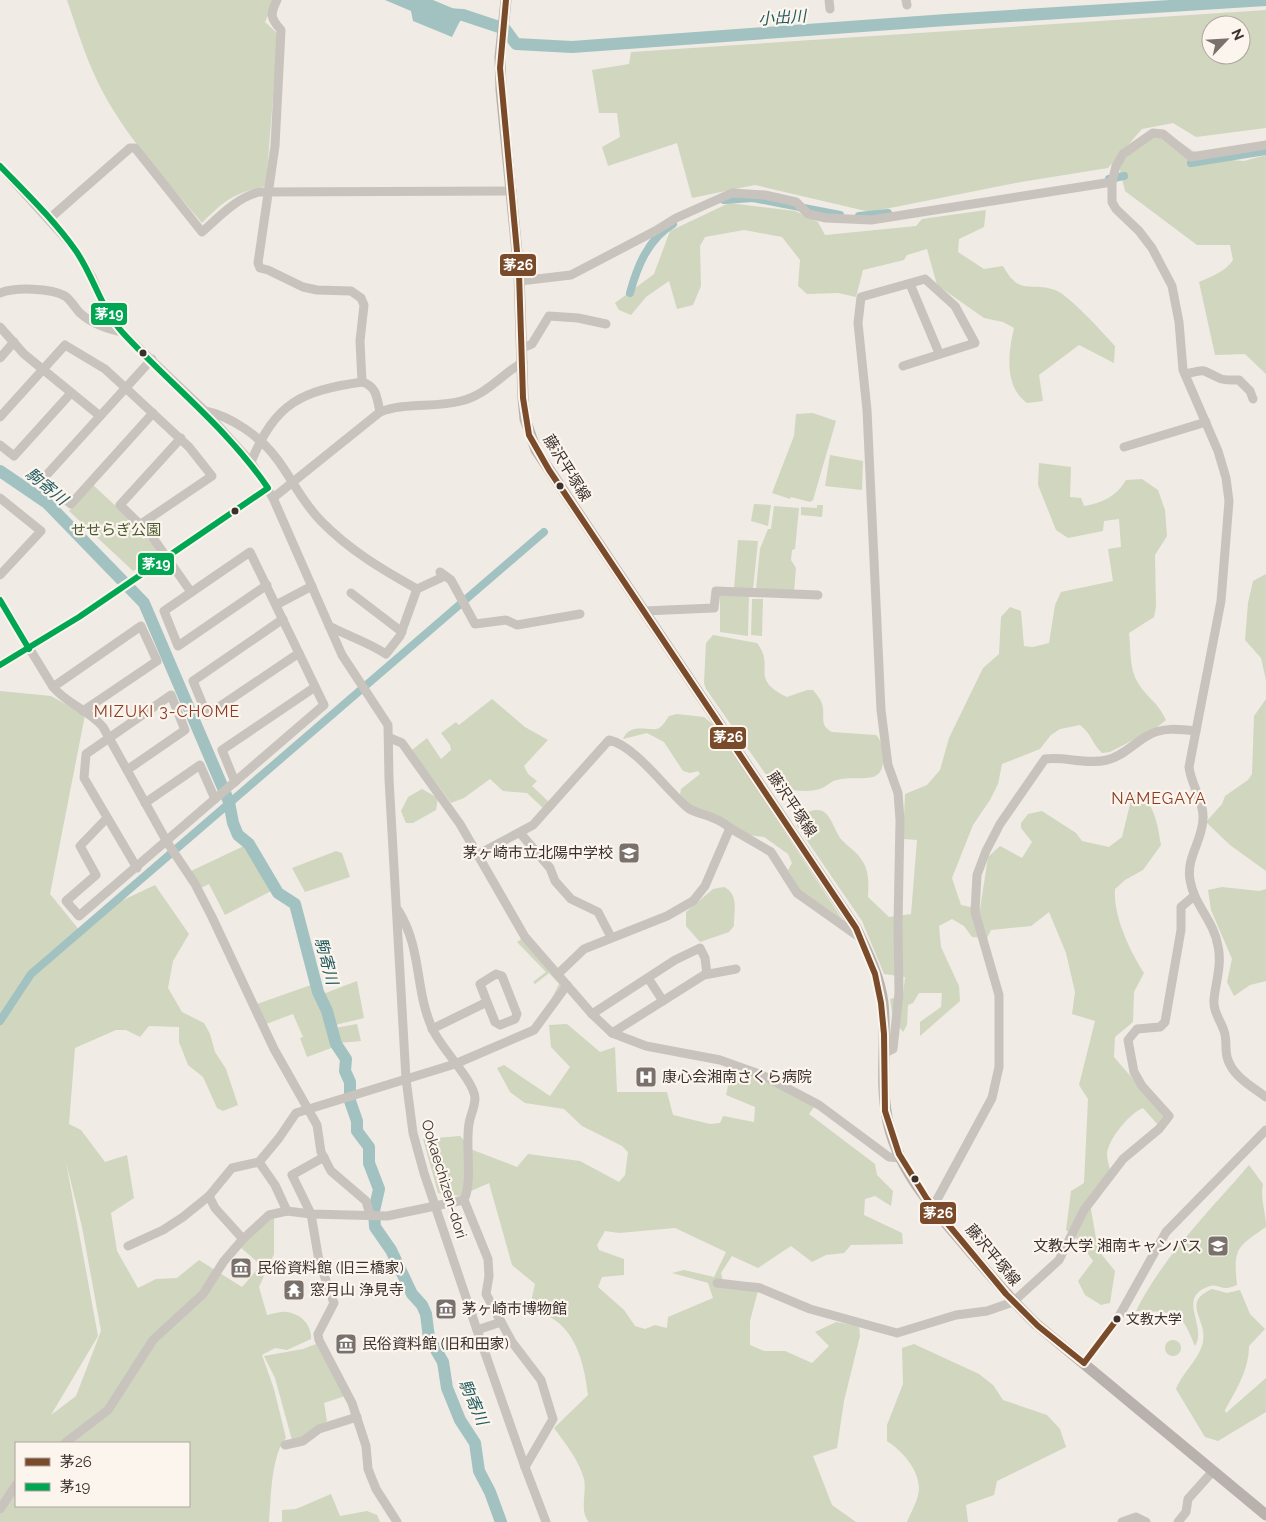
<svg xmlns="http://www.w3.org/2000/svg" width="1266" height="1522" font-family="Raleway,'Noto Sans JP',sans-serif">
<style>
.green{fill:#d1d6bf;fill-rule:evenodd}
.water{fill:#a1c2c1}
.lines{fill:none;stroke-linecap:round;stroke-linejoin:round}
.canal{stroke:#a1c2c1;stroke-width:8}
.river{stroke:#a1c2c1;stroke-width:12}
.minor{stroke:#c9c3be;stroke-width:9}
.major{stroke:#b8b1ad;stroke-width:11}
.bus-1-casing{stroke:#fbf5ee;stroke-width:10}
.bus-2-casing{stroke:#fbf5ee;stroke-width:10}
.bus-1{stroke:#7a4b2a;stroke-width:6}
.bus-2{stroke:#00a651;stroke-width:6}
.bus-dot{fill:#3b302b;stroke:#fbf5ee;stroke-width:2}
.labels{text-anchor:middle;stroke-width:4.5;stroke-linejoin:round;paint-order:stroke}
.bus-label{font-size:14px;fill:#3b302b;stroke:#fbf5ee;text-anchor:start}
.street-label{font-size:15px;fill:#3b302b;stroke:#fbf5ee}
.park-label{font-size:15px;fill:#4a5a2e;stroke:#fbf5ee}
.poi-label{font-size:15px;fill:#3b302b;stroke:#fbf5ee;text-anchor:start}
.water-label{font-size:16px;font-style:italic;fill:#1f5a5e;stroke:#fbf5ee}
.neighbourhood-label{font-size:16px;letter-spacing:1px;fill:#8c3b22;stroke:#fbf5ee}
.line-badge{stroke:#fbf5ee;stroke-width:2}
.badge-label{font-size:14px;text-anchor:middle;font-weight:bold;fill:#fff}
</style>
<rect width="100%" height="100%" fill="#f0ebe5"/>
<!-- green -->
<g class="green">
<path d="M67 0H275L265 22 278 34 266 186C233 194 226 199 202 223 168 182 131 143 105 96 88 66 78 32 67 0Z"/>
<path d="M1266 10V128L1196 137 1173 123 1142 129 1108 168 1021 182 870 212 755 185 692 198 677 143 608 166 602 147 620 137 617 113H599L592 70 629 64 631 52ZM1211 25H1241V55H1211Z"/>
<path d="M1167 133 1193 151 1231 160 1244 161 1266 155V374L1245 354 1215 355 1199 282C1211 277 1226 271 1233 260L1230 245H1197L1125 191 1119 166C1132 149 1146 138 1167 133Z"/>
<path d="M729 203 795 211 818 222 825 235 916 226 922 219 986 210 984 227 959 239 958 252 984 269 1003 266C1020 297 1030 281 1055 290 1069 295 1104 334 1115 346L1114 363 1079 345 1039 375 1043 401 1027 403C1004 386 1008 353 1014 328L1003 322 984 318 937 285 927 249 907 255 904 260 863 270 856 297 838 293 807 294 798 286 800 260 782 237 744 230 705 237 700 246 701 286 693 305 677 309 669 281 646 297 631 315 619 310 615 303 654 274 670 231Z"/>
<polygon points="813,413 836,421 813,500 810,502 791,497 790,499 772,493 794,436 796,414"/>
<polygon points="830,455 863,461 862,490 825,486"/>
<path d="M1039 463 1071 467 1070 497 1081 498 1084 506C1102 503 1117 496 1126 480L1142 479 1158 490 1165 510 1167 536 1155 555 1156 607 1154 617 1129 633C1131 649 1129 669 1138 683 1148 699 1158 702 1166 720L1156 728 1110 752 1102 753C1092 744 1092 734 1080 725L1060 729 1051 735 1040 749 1002 764 998 784 990 800 973 825 952 878 961 905 980 909 988 857 1000 846 1022 858 1032 842 1021 828V823L1028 814 1042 811 1076 833 1082 841 1109 847 1122 837 1132 796 1138 794C1155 803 1158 827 1161 845L1143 870 1125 880 1115 889C1113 916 1130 951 1144 973L1134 992 1133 1022 1115 1037 1114 1057 1164 1115 1157 1124 1143 1108C1130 1113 1108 1139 1107 1154 1107 1159 1109 1165 1110 1170L1089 1198 1098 1250 1115 1271 1110 1303 1101 1305 1085 1295 1078 1281 1093 1261 1080 1242 1066 1230 1071 1191 1084 1183 1088 1099 1079 1085 1095 1021 1072 1014 1075 992 1066 953 1049 912 1031 926 991 930 987 938 972 937 964 926 952 919 939 926 941 947 959 986 960 1001 920 1036V1022L941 1007 942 993H919L913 1003 908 1005 907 1025 903 1032 893 1019 890 999 903 996 905 977 884 974 862 921 797 826 799 816C828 801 828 817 840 838 844 843 850 847 854 851 869 865 869 877 868 897L889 917 911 914 917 840 903 839 905 794 927 785 940 770 949 738 983 668 999 654 1001 617 1010 607 1021 611 1024 646 1033 647 1049 643 1055 605 1061 592 1113 581 1108 549 1121 547 1119 519 1104 521 1103 531 1068 538 1056 530 1038 485Z"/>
<polygon points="93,485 147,535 158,551 157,555 133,571 69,511"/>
<polygon points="754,504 771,505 768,526 751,521"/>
<polygon points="817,505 823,505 822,517 801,515 801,507 817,508"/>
<polygon points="774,506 799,508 795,549 792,550 791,560 796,568 794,591 756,589 760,549 768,529 771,529"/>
<polygon points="738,540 758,541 753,589 734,589"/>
<polygon points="1266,574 1266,680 1261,658 1245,640 1248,603 1253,581"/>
<polygon points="720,594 749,594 748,636 720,632"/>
<polygon points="752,599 763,599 762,636 751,635"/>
<path d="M713 635 757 643C776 667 748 678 787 697L807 690H813C816 694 821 699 822 704 826 716 818 725 832 732L876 735C882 741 882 748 883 756 885 788 858 774 837 780 831 781 826 787 820 789 807 793 787 790 774 786L706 689 704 683 706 643Z"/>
<path d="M0 691 51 696 85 715 50 894 80 931 121 901 155 885 189 934 173 961 168 988 182 1012 204 1023 210 1034 215 1052 226 1069 238 1105 223 1111 217 1108 203 1077 188 1065 179 1042V1027L149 1026 140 1037 126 1030H116L75 1048 69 1124 81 1130 105 1162 127 1155 134 1198 111 1213 117 1251 138 1288 156 1279 177 1278 199 1260 242 1287 261 1265 240 1247 265 1221 274 1218V1254L259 1287 267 1315C273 1314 281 1311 287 1312 301 1314 312 1325 311 1339L287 1350 275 1348 262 1355 274 1389 286 1438C271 1454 271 1500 269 1522H0ZM66 1162 82 1227 101 1331 76 1396 51 1415 98 1336ZM16 1443H189V1506H16Z"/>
<polygon points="492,699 525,727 548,740 524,766 528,774 537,781 532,786 549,802 544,809 527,793 503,791 490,779 464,798 451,803 412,750 427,738 441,759 451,750 450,745 441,733 456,722 459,725"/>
<polygon points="1266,699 1266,871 1230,845 1206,822 1222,804 1225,796 1248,780 1252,774 1254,716"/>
<path d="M677 714 704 717 715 726 844 922 802 894 788 870 792 863 788 854 764 837 748 835 689 805 680 795 681 789 700 774 698 771 690 773 683 771 664 742 647 733 623 739C631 721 650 733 659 728 663 726 667 719 669 716Z"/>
<polygon points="422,789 438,798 436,810 413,823 406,823 401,811 408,797"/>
<polygon points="246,845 273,890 225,915 209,884 201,888 191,871"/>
<polygon points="336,851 342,853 350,877 305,892 292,868"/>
<path d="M724 887C739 894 734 911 734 926L729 932 700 942 686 926V912L713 889Z"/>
<polygon points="1222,887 1259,891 1266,889 1266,981 1250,985 1234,996 1227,982 1232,959 1211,910 1208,890"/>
<polygon points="523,938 562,985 552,998 559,984 549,973 535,984 533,982 546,972 517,942"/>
<polygon points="357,981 364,1018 335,1025 323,994"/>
<polygon points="311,985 324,1014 334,1047 307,1057 300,1038 303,1037 293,1014 266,1024 257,1004"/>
<polygon points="357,1024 361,1041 339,1043 335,1028"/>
<path d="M567 1024 600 1052 615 1047 617 1092H667L673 1115 710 1124 720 1123 723 1116 754 1122 755 1107 726 1095 731 1072C756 1071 792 1095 814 1107L809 1114 875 1164 877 1175 893 1191 891 1206 875 1196 865 1199 864 1215 902 1233 903 1244 851 1245 844 1253 826 1255 812 1262 791 1246 758 1268 732 1256 721 1273 723 1281 760 1283 750 1321V1345L764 1351H785L812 1363 829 1346 815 1332 836 1322 859 1326 860 1336 844 1401 837 1448 813 1456 832 1505 856 1522H589C579 1511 587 1493 584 1479 579 1460 565 1443 554 1428L588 1395C585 1371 580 1345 563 1327 555 1318 540 1312 530 1306L535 1284 512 1265 489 1183 460 1196 438 1193 423 1139 460 1136 473 1150 517 1167 528 1154 580 1161 619 1182 625 1175 628 1152 622 1146 582 1126 564 1109 525 1103 510 1092 497 1068 504 1065 550 1096 570 1067 551 1047 549 1025ZM675 1228 726 1252 714 1277 684 1270 672 1273 708 1283 713 1298 668 1317 667 1328 655 1325 645 1329 635 1326 624 1310 598 1287 602 1277 624 1275V1259L599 1250 597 1245 605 1231 619 1233Z"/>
<path d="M1249 1165 1263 1184C1260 1199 1266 1212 1266 1227 1237 1247 1233 1248 1237 1285 1234 1286 1229 1288 1226 1288 1220 1288 1216 1284 1210 1286 1175 1297 1208 1326 1195 1346 1180 1307 1174 1313 1136 1311 1164 1255 1209 1212 1249 1165Z"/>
<path d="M1212 1289 1227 1293 1240 1290 1250 1314 1265 1329 1249 1346C1249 1370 1236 1390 1225 1410L1226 1413 1266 1378V1412L1218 1441 1205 1437 1176 1389C1182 1373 1199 1360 1203 1342 1208 1319 1180 1303 1212 1289Z"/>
<circle cx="1173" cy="1348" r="8"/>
<polygon points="316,1344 345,1396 324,1403 327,1421 301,1438 292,1440 275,1378 264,1356 303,1349"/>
<path d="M914 1344 979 1374 993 1385 1003 1400 1047 1415 1060 1429 1066 1447 997 1481 994 1495 966 1505 968 1522H907C911 1512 919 1499 919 1488 918 1468 902 1451 887 1441V1425L903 1384 902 1348Z"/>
<polygon points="331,1494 340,1516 367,1511 377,1515 380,1522 282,1522 282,1510 296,1509"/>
</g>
<!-- water -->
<polygon class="water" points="385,0 433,0 464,13 452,37 413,21 411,11"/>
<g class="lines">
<!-- canal -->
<g class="canal">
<polyline points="1191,163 1266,151"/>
<polyline points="1109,179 1124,176"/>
<polyline points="724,200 753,198 840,215"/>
<polyline points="859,216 888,213"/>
<path d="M630 293C637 267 648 239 673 224"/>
<polyline points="0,1021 31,974 544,532"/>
</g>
<!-- river -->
<g class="river">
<polyline points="447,14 463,15 505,29 516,44 572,47 946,20 1266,0"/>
<polyline points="0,471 47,503 144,603 229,802 233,823 238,835 249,844 278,893 295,904 318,992 327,1011 336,1044 346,1059 345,1071 350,1082 350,1101 357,1121 357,1131 369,1147 369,1163 379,1189 374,1211 375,1227 391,1250 412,1294 422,1305 426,1314 429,1338 443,1362 447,1388 460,1420 475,1443 479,1471 490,1492 501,1522"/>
</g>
<!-- minor -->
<g class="minor">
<path d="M277 0C270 14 270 18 281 30L275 146 258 263 260 268 268 270 303 287 317 290 351 291 361 298 364 305 360 341 362 382"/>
<polyline points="829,0 830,9"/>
<polyline points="906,0 907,5"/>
<path d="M1266 145 1191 157 1163 134 1153 133 1123 154 1116 166 1112 182V202L1116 209 1139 231 1152 248 1172 286 1179 322 1183 370 1218 451 1226 478 1229 501 1221 601 1189 767C1191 785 1204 801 1203 818 1203 840 1186 857 1190 880 1194 905 1214 921 1218 946 1222 964 1216 981 1214 999 1213 1012 1220 1019 1224 1031 1227 1039 1225 1048 1227 1057 1232 1076 1251 1086 1266 1097"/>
<polyline points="0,166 75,249 92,277 105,309 122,332 205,411 251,462 273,498 342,655 388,725 389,779 406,1079 413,1133 424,1173 477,1330 525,1467 546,1522"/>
<path d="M49 219 130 148H135L202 232C219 217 236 198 259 192L512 191"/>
<polyline points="520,281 571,275 655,231 676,218 732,193 765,195 796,202 808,214 826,218 871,220 1112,182"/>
<polyline points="910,284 939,353"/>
<path d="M0 293C15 287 51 288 65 296 71 300 75 308 80 313 92 324 107 329 122 332"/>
<polyline points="0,327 24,354 100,416"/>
<polyline points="523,348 532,344 549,316 578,318 606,324"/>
<polyline points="0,358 14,342"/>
<polyline points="152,359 42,480 71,504 153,413"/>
<path d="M1185 374C1207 369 1200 369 1219 378 1224 381 1233 380 1239 380L1250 391 1253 399"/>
<path d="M205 411C231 416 261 437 277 459 292 479 303 503 321 521 349 550 383 570 417 589"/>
<polyline points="0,417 65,345 105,369 130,392 189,447 212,476 141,524"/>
<polyline points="181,438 120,505 151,535 191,592"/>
<polyline points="0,445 14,456 71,393"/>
<polyline points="1124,447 1206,422"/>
<path d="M251 462C276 402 301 391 362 382 377 386 377 399 380 412"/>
<polyline points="0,498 41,531 0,575"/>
<path d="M273 498 380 412C405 402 434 408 461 401 486 395 501 375 523 362"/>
<polyline points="440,572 451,580 475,624 506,620 517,625 580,614"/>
<polyline points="351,593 402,632"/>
<path d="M0 600 53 687C67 704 89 710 103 727L167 842 195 884 212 917 274 1049 317 1125 321 1152 331 1171 366 1201 370 1215"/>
<polyline points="276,605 312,586"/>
<polyline points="644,611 714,608 716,591 818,595"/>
<polyline points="283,619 193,681 207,715 299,653"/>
<path d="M329 626C348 636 368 642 386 654L400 636 417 589 445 576"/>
<polyline points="0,665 79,617 268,488"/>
<polyline points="53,687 141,626 157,661 83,711"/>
<polyline points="390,738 402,743 460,824 525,937 592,1014 612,1033 646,1046 720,1060 762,1075 819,1105 889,1157 900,1158"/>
<polyline points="127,770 185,730 171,695 86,754 84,778 137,868"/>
<polyline points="235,782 222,750 315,687"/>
<polyline points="145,803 200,765 215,799"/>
<polyline points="107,818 80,846 96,875 66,901 79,916 324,705 250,552 164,611 178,646 267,585"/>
<polyline points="730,828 771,852 797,893 862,939"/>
<polyline points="521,834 550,868 555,881 571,899 598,912 611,937"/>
<path d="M477 855 533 825 609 740C636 746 666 790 688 808 695 813 705 814 713 818 719 820 725 824 730 828L705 886 693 901 667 916 584 949 558 974"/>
<path d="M398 910C423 950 414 990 433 1030 441 1048 474 1081 475 1098 475 1107 470 1116 469 1124 465 1147 473 1180 464 1200L488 1259 489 1276 486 1294 512 1342 541 1380 553 1419 525 1467"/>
<polyline points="648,978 663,1001"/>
<polyline points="592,1014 675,960 700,948 705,958 707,974"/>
<polyline points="432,1029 487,1002 480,984 496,974 502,976 517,1014 515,1019 500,1025 495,1022 487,1002"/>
<polyline points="612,1033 704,975 736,969"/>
<polyline points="885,1053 893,1049 899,993 898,925 900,820 898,793 888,765 881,710 867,410 858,323 861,297 925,279 955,306 975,343 903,366"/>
<polyline points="324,1157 292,1175 311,1214 319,1261 334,1303 318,1334 319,1340 352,1403 366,1446 368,1469 376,1489 397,1522"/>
<polyline points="209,1196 215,1208 243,1239"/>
<path d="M933 1207 992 1098 999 1067V995L975 912 977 875 986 851 1000 824 1045 759C1064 756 1086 765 1107 760 1123 756 1133 744 1147 736 1162 727 1179 729 1196 731"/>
<polyline points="287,1211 275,1185 259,1162 279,1138 296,1113 455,1064 534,1030 567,985"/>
<polyline points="128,1246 163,1230 183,1217 209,1196 232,1168 259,1162"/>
<polyline points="717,1283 760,1288 810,1309 897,1333 956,1315 987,1311 1013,1302 1059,1260 1084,1210 1123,1159 1159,1129 1169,1116 1142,1086 1134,1072 1128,1040 1137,1029 1160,1027 1165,1022 1181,930 1181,907 1194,896"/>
<polyline points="477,1330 501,1322"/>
<polyline points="1084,1363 1118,1318 1166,1232 1266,1130"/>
<polyline points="65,1443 108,1410 153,1340 203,1294 224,1261 243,1239 269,1215 287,1211 311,1214 387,1216 464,1200"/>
<polyline points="285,1445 303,1441 319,1429 357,1417"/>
<polyline points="0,1509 16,1485"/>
<polyline points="1122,1522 1136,1517 1146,1522"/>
<polyline points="1178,1522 1186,1512 1188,1499 1213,1471"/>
</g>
<!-- major -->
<path class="major" d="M506 0 500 57 501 90 519 273 523 398 525 419 536 450 856 928C867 951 880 977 883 1003 887 1041 880 1080 887 1117 896 1169 934 1209 967 1248 989 1274 1011 1300 1036 1324L1266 1515"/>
<!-- bus-1 casing -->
<g class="bus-1-casing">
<polyline id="bus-1" points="506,0 500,68 519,273 523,398 529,435 549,470 856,928 875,974 881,1003 884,1034 885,1111 899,1154 927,1199 1006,1294 1038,1326 1084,1363 1118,1318"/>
</g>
<!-- bus-2 casing -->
<g class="bus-2-casing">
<g id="bus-2">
<path d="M0 166C26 193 54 220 76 251 94 277 101 309 123 333 172 386 226 427 268 488L79 617 0 665"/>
<polyline points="0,600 29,649"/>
</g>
</g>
<!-- bus-1 -->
<use href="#bus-1" class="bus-1"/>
<!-- bus-2 -->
<use href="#bus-2" class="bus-2"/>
</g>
<!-- icons -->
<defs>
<g id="school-square" transform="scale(1.125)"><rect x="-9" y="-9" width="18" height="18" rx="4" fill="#7a716c" stroke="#fbf5ee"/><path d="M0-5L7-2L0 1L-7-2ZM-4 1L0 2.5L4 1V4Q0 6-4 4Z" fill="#fff"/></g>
<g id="hospital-square" transform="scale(1.125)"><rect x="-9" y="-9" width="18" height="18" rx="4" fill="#7a716c" stroke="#fbf5ee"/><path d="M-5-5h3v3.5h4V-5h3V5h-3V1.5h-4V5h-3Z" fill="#fff"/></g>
<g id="university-square" transform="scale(1.125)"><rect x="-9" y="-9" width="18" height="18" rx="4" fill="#7a716c" stroke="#fbf5ee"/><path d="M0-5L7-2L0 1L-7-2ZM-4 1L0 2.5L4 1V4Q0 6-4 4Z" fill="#fff"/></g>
<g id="museum-square" transform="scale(1.125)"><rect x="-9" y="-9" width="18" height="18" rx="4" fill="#7a716c" stroke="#fbf5ee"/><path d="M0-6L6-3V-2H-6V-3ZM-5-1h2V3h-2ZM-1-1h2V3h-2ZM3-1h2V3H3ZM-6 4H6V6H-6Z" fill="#fff"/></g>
<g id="temple-square" transform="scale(1.125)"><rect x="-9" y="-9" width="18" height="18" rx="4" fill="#7a716c" stroke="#fbf5ee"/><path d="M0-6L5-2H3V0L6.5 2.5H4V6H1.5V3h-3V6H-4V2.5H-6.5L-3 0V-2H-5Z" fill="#fff"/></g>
</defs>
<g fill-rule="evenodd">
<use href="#school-square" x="629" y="853"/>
<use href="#hospital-square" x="646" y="1077"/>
<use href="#university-square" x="1218" y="1246"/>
<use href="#museum-square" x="241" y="1268"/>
<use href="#temple-square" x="294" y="1290"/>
<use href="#museum-square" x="446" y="1309"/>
<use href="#museum-square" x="346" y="1344"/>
</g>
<!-- markers -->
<g class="bus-dot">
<circle cx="143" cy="353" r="4.5"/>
<circle cx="560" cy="486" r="4.5"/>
<circle cx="235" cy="511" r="4.5"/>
<circle cx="915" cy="1179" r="4.5"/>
<circle cx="1117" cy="1319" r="4.5"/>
</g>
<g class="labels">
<!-- bus labels -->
<g class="bus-label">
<text x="1126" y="1324">文教大学</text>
</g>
<!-- street labels -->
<g class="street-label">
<text transform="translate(567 468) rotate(58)" y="5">藤沢平塚線</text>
<text transform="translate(792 804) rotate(56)" y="5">藤沢平塚線</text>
<text transform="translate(444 1179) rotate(73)" y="5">Ookaechizen-dori</text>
<text transform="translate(993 1255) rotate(50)" y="5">藤沢平塚線</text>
</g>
<!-- park labels -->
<g class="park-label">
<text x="116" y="535">せせらぎ公園</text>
</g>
<!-- poi labels -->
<g class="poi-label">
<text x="613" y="858" text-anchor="end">茅ヶ崎市立北陽中学校</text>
<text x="662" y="1082">康心会湘南さくら病院</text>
<text x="1202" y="1251" text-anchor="end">文教大学 湘南キャンパス</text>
<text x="257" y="1273">民俗資料館 (旧三橋家)</text>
<text x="310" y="1295">窓月山 浄見寺</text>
<text x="462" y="1314">茅ヶ崎市博物館</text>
<text x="362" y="1349">民俗資料館 (旧和田家)</text>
</g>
<!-- water labels -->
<g class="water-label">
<text transform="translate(782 17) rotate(-4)" y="6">小出川</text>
<text transform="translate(47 486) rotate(39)" y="6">駒寄川</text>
<text transform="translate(327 961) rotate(75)" y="6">駒寄川</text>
<text transform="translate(474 1402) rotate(66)" y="6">駒寄川</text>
</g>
<!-- neighbourhood labels -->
<g class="neighbourhood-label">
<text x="167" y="717">MIZUKI 3-CHOME</text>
<text x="1159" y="804">NAMEGAYA</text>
</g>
</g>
<g class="line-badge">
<rect x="499" y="253" width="38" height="24" rx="5" fill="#7a4b2a"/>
<rect x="90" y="302" width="38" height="24" rx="5" fill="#00a651"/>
<rect x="137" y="552" width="38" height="24" rx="5" fill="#00a651"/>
<rect x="709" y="726" width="38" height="24" rx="5" fill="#7a4b2a"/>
<rect x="919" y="1201" width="38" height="24" rx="5" fill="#7a4b2a"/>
</g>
<g class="badge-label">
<text x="518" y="270">茅26</text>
<text x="109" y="319">茅19</text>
<text x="156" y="569">茅19</text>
<text x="728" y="742">茅26</text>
<text x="938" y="1218">茅26</text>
</g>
<!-- legend -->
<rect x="15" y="1442" width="175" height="65" fill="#fbf5ee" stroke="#aea6a0"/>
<rect x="25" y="1458" width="25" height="8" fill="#7a4b2a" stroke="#aea6a0"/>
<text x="60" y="1467" font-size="15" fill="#3b302b">茅26</text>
<rect x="25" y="1483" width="25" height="8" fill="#00a651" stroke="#aea6a0"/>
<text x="60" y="1492" font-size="15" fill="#3b302b">茅19</text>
<!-- north arrow -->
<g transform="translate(1226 40) rotate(65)"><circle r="24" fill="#fbf5ee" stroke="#aea6a0"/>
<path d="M0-4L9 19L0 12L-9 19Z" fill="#7a716c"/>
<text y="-8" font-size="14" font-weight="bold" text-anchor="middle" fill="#3b302b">N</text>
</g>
</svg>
